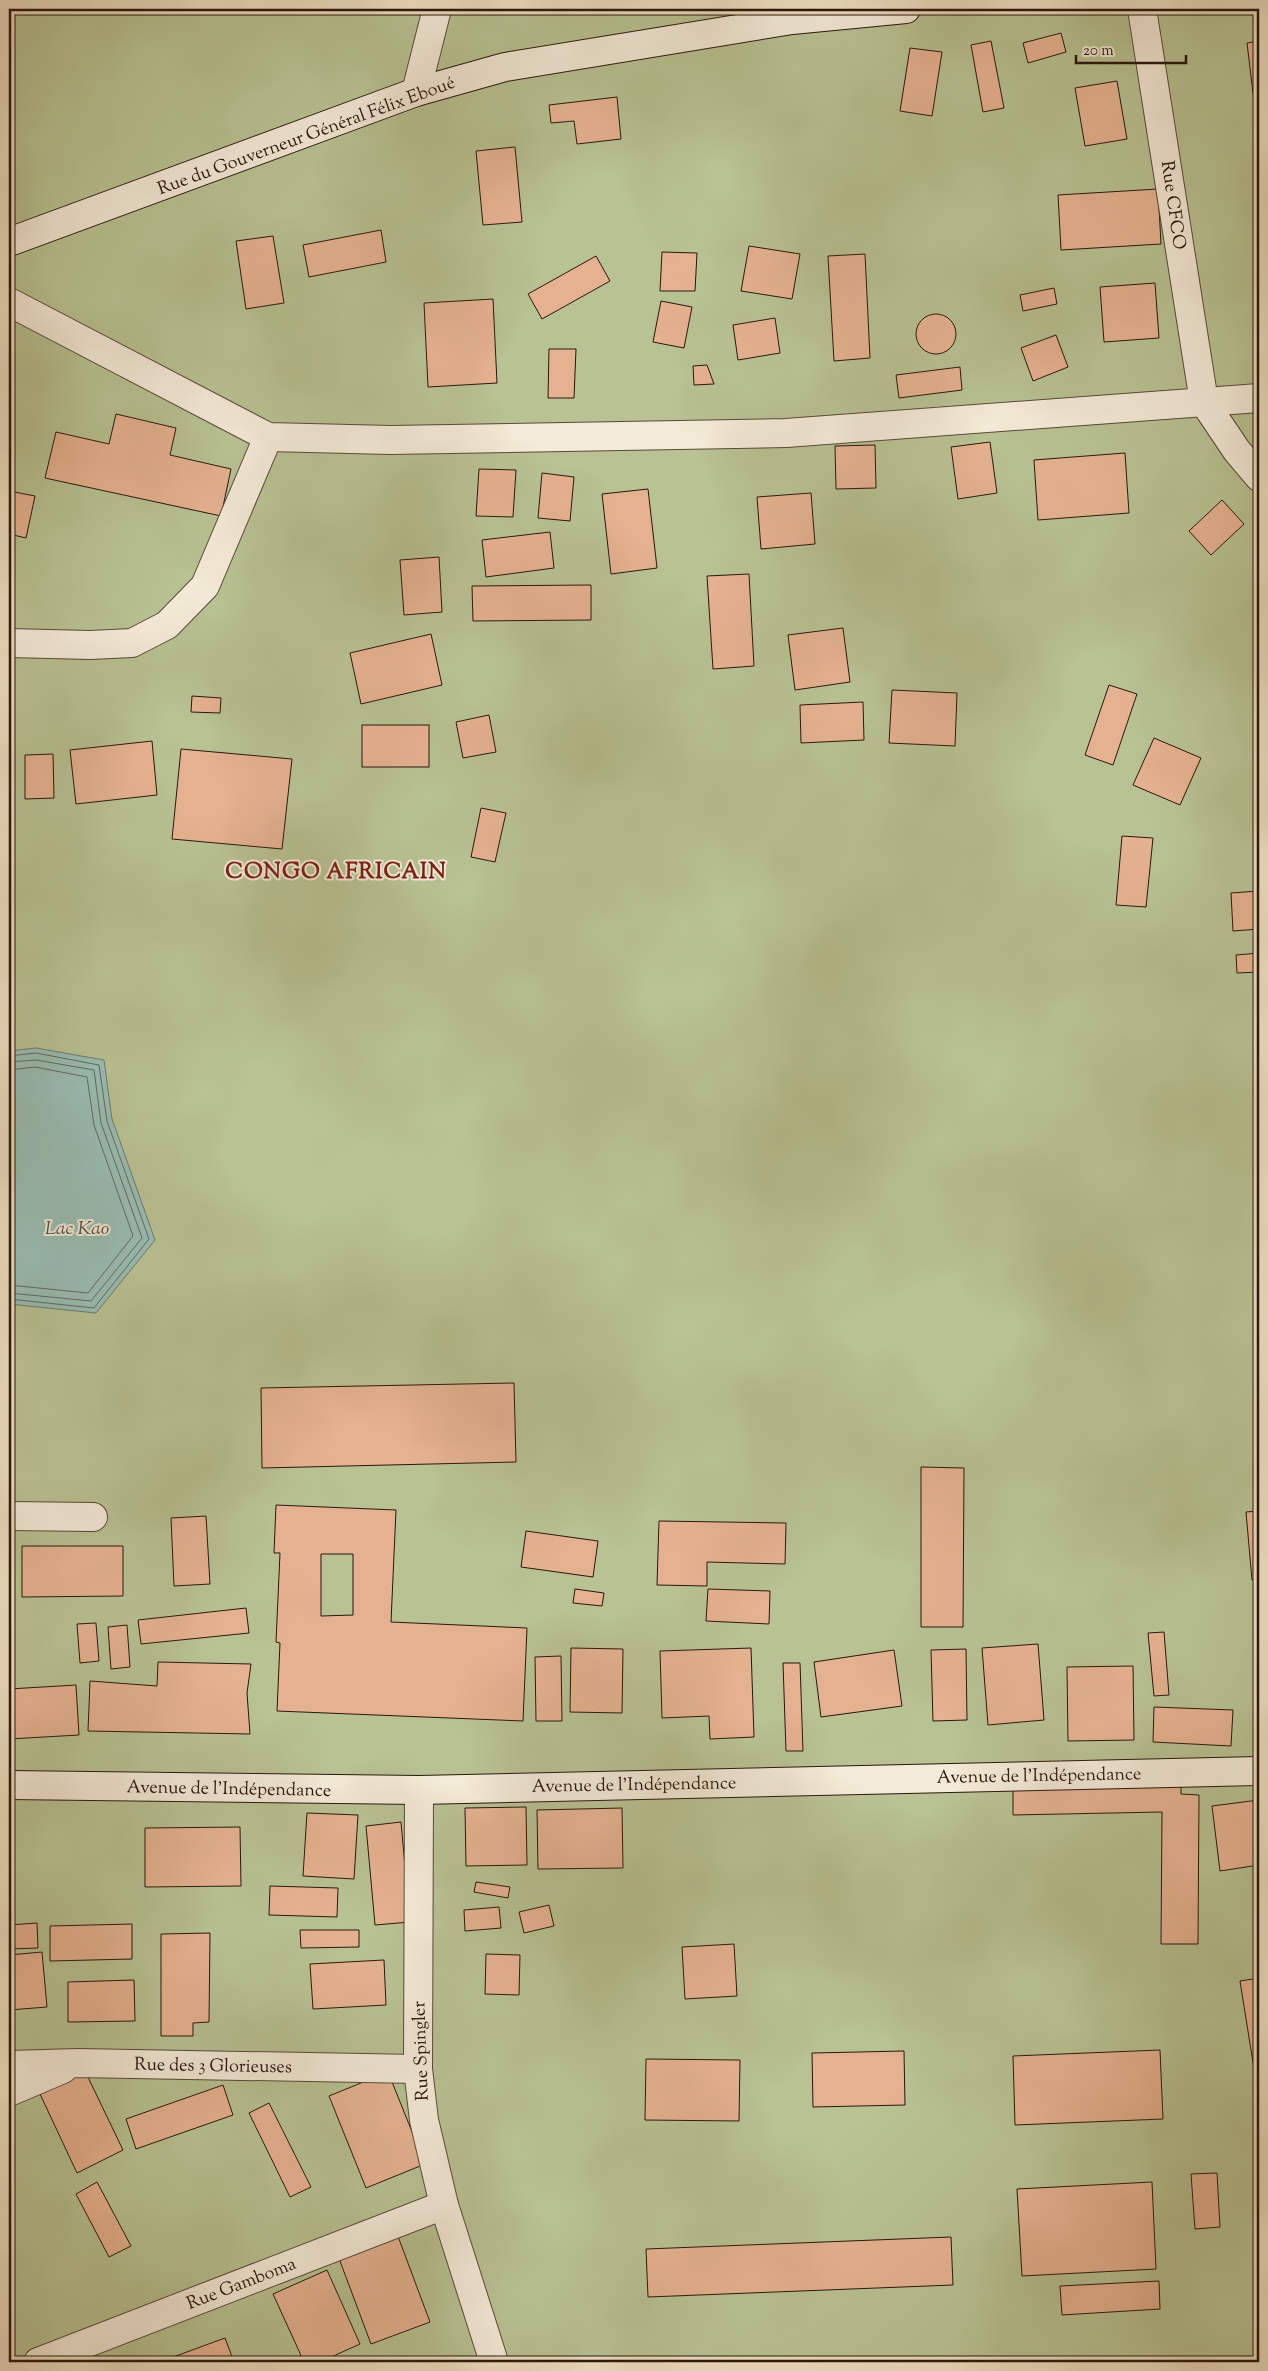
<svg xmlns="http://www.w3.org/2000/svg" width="1268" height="2371" font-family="'Sorts Mill Goudy',serif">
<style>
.green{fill:#b8c293;stroke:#726c50}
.water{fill:#99bdb3;stroke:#6d7a71}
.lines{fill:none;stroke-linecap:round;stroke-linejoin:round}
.shore{stroke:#626a60;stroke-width:1}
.building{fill:#e5b291;stroke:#2b160e;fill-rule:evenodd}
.street-casing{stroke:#5b483b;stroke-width:30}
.secondary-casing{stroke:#2b160e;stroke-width:30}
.street{stroke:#f3ead7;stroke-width:28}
.secondary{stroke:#f3ead7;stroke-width:28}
.labels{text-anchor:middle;stroke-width:4;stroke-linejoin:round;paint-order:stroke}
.street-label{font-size:18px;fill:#2b160e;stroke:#f3ead7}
.water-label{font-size:19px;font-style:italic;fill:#525048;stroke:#f3ead7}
.district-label{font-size:22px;font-weight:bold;letter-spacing:1px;fill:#7a1f14;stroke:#f3ead7}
</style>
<rect width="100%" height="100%" fill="#ecdfc1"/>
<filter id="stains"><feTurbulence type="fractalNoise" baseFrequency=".004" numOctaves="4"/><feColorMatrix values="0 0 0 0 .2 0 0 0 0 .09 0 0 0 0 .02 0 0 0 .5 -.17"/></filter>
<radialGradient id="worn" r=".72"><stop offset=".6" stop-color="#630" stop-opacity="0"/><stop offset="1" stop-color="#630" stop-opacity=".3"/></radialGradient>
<!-- green -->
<rect class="green" x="9" y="9" width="1250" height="2353"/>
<!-- water -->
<polygon class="water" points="36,1048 104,1060 112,1119 155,1240 96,1313 9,1304 9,1051"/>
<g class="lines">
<!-- shore -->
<g class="shore">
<polyline points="9,1056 36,1053 99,1065 107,1121 149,1239 94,1308 9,1299"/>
<polyline points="9,1062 36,1060 94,1070 101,1123 142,1238 91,1301 9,1293"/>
<polyline points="9,1070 35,1067 87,1077 94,1125 133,1236 88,1293 9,1285"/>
</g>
</g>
<!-- building -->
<g class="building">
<polygon points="1061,33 1066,52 1028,63 1023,43"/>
<polygon points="991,41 1004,108 983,112 971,45"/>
<polygon points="1259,41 1259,92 1253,93 1247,43"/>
<polygon points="910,48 942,52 932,116 900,111"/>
<polygon points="1117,81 1127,139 1085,146 1075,88"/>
<polygon points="617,97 621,139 577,144 574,121 551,123 549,105"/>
<polygon points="515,147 522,222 483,225 476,151"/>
<polygon points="1158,189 1161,244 1061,250 1058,195"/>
<polygon points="381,230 386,262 309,277 303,245"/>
<polygon points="273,236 284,303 246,309 236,241"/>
<polygon points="749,246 800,254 792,299 741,291"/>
<polygon points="662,252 697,253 695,291 660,291"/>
<polygon points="865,254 870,358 834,361 828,256"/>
<polygon points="596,256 610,281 542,319 528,294"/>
<polygon points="1155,283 1159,338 1104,342 1100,287"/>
<polygon points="1054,288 1057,304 1023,311 1020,295"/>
<polygon points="493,299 497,383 428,387 424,303"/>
<polygon points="661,301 692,307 684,348 653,342"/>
<circle cx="936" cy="334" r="20"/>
<polygon points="775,318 780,353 738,360 733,325"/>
<polygon points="1056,335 1068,367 1033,381 1021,348"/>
<polygon points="549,349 576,349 574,398 548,398"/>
<polygon points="707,365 714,384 694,385 693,366"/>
<polygon points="960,367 962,390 899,398 896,375"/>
<polygon points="116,414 176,428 170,455 231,469 221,516 45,478 56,432 109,444"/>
<polygon points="990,442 997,493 958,499 951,447"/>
<polygon points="875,445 876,488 836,489 835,446"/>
<polygon points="1125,453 1129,513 1038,520 1034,460"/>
<polygon points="479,469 516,470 513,517 476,516"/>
<polygon points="542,473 574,477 570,521 538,518"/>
<polygon points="648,489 657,568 611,574 602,494"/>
<polygon points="9,491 35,496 26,538 9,534"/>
<polygon points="811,493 815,544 761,549 757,497"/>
<polygon points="1222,500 1244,524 1211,555 1189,531"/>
<polygon points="550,532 554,568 486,577 482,540"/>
<polygon points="439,557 442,612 404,615 400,560"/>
<polygon points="749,574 754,666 713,669 707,576"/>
<polygon points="591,585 591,620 473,621 472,586"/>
<polygon points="843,628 850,682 795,690 788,635"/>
<polygon points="431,634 442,685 361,704 350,653"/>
<polygon points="1109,685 1137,694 1113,765 1085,755"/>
<polygon points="892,690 957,693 955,746 889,743"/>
<polygon points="192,696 221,698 220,713 191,712"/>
<polygon points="863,702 864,740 801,743 800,705"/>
<polygon points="489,715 496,752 463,758 456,722"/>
<rect x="362" y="725" width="67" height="42"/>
<polygon points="1154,738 1201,758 1180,805 1133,785"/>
<polygon points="152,741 157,795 76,804 70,750"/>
<polygon points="181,749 292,759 282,849 172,839"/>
<polygon points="53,754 54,798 25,799 25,755"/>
<polygon points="481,808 506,813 495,862 471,857"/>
<polygon points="1122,836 1153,838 1146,907 1116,905"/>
<polygon points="1259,891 1259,929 1233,931 1231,893"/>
<polygon points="1259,953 1259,972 1237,973 1236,955"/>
<polygon points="514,1383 516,1462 262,1468 261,1388"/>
<polygon points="921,1467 964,1468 963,1627 921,1627"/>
<path d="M276 1505 396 1510 391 1622 527 1628 523 1721 277 1711 280 1643 276 1642 280 1553H274ZM321 1554H353V1615L321 1616Z"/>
<polygon points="1259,1511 1259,1579 1252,1580 1246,1512"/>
<polygon points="206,1516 210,1584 174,1586 171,1518"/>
<polygon points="659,1521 786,1523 785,1564 707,1562 707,1586 657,1585"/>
<polygon points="526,1531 598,1541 593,1577 521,1567"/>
<polygon points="22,1546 123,1546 123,1596 22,1597"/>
<polygon points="575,1589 604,1593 602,1606 573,1603"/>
<polygon points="708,1589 770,1591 769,1624 706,1621"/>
<polygon points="246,1608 249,1633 141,1644 138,1620"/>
<polygon points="1256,1616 1259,1616 1259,1703 1257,1703"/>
<polygon points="96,1623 99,1661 80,1663 77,1624"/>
<polygon points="127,1625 130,1667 111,1669 108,1627"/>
<polygon points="1164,1632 1169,1695 1154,1696 1148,1633"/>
<polygon points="1038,1644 1044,1720 988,1725 982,1648"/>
<polygon points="571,1648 623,1649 622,1713 570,1712"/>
<polygon points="751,1648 754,1737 710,1739 709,1716 662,1718 660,1651"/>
<polygon points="966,1649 967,1720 933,1721 931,1650"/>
<polygon points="894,1650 902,1706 821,1717 814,1662"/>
<polygon points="561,1656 562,1721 536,1721 535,1657"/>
<polygon points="158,1662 251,1664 247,1693 250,1734 88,1731 90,1681 157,1686"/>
<polygon points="783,1663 800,1663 803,1751 786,1751"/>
<polygon points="1133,1666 1134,1740 1068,1741 1067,1667"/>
<polygon points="76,1685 79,1735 9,1739 9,1689"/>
<polygon points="1154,1707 1233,1710 1231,1746 1153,1742"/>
<polygon points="1181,1780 1181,1794 1199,1795 1198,1944 1161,1944 1162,1812 1013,1815 1013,1783"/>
<polygon points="1259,1800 1259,1865 1220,1871 1212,1806"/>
<polygon points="526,1807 527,1865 466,1866 465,1808"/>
<polygon points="622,1808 623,1868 538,1869 537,1810"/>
<polygon points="307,1813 358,1815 354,1879 303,1876"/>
<polygon points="401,1822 410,1922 375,1925 366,1826"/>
<polygon points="240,1827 241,1886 145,1887 145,1828"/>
<polygon points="476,1882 510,1887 508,1898 474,1892"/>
<polygon points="270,1886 338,1888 337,1917 269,1915"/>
<polygon points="549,1905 554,1926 524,1933 519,1912"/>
<polygon points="499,1907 501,1928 465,1931 464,1910"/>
<polygon points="37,1923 38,1948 9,1949 9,1925"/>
<polygon points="132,1924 132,1959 50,1961 50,1926"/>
<polygon points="300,1930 359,1930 359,1947 301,1948"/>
<polygon points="210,1933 209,2022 193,2023 193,2036 161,2036 161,1934"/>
<polygon points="734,1944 737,1996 685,1999 682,1947"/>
<polygon points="42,1952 47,2007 9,2010 9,1955"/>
<polygon points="486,1954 520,1955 519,1995 485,1994"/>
<polygon points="384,1960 386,2005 313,2009 310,1964"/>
<polygon points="1259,1978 1259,2068 1254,2069 1240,1981"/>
<polygon points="134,1980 135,2021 68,2022 68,1982"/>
<polygon points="1160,2050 1163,2119 1015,2125 1013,2056"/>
<polygon points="904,2051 905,2105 813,2107 812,2053"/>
<polygon points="646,2059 740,2060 739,2121 645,2120"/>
<polygon points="85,2071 123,2150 77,2173 40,2094"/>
<polygon points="388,2072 425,2164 366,2188 329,2096"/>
<polygon points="223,2085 233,2115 136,2149 126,2119"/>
<polygon points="269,2103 311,2187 290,2197 249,2113"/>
<polygon points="1217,2173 1220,2227 1195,2229 1191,2174"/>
<polygon points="97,2182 131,2246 109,2257 76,2194"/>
<polygon points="1152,2182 1156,2269 1022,2276 1017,2189"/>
<polygon points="396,2231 430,2322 371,2344 337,2253"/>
<polygon points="951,2237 953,2285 648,2297 646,2249"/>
<polygon points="327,2270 360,2344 320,2362 304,2362 273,2294"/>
<polygon points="1159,2281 1160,2309 1062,2315 1060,2286"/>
<polygon points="225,2338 234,2362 166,2362 165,2360"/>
</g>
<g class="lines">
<!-- street casing -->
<g class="street-casing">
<g id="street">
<polyline points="1142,9 1204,402 1237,451 1259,477"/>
<polyline points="416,92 437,9"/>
<polyline points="9,302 268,437 391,440 786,433 1259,398"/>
<polyline points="9,643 90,645 132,643 167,625 205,586 268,437"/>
<polyline points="9,1516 93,1517"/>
<polyline points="419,1790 418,2069 424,2120 444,2205 494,2362"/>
<polyline points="9,2065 78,2063 418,2069"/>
<polyline points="9,2092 63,2069"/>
<polyline points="38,2362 444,2205"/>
</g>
</g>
<!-- secondary casing -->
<g class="secondary-casing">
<g id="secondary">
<polyline points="9,242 416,92 505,67 792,20 906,9"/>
<polyline points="9,1785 419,1790 1259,1771"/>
</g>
</g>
<!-- street -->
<use href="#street" class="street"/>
<!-- secondary -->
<use href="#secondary" class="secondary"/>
</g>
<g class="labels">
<!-- street labels -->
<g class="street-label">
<text transform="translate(306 135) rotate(-20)" y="6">Rue du Gouverneur Général Félix Eboué</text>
<text transform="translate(1174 205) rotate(82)" y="6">Rue CFCO</text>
<text transform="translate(1039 1775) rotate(-1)" y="6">Avenue de l'Indépendance</text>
<text transform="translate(634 1784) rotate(-1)" y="6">Avenue de l'Indépendance</text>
<text transform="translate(229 1788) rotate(1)" y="6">Avenue de l'Indépendance</text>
<text transform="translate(420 2051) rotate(-92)" y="6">Rue Spingler</text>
<text transform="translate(213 2065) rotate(1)" y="6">Rue des 3 Glorieuses</text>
<text transform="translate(241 2283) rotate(-21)" y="6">Rue Gamboma</text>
</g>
<!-- water labels -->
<g class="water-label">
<text x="77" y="1234">Lac Kao</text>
</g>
<!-- district labels -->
<g class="district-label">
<text x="336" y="878">CONGO AFRICAIN</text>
</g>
</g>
<!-- margin -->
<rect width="1268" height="2371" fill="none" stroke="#ecdfc1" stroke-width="30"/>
<rect x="10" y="10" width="1248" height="2351" fill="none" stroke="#2b160e" stroke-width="2.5"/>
<rect x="15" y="15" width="1238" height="2341" fill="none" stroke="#2b160e"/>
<!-- scale -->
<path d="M1076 55v8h110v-8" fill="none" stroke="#2b160e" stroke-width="2.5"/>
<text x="1083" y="55" font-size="15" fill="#2b160e" stroke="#f3ead7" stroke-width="4" paint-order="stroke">20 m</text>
<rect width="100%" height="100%" filter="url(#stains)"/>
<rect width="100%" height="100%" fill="url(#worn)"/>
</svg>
